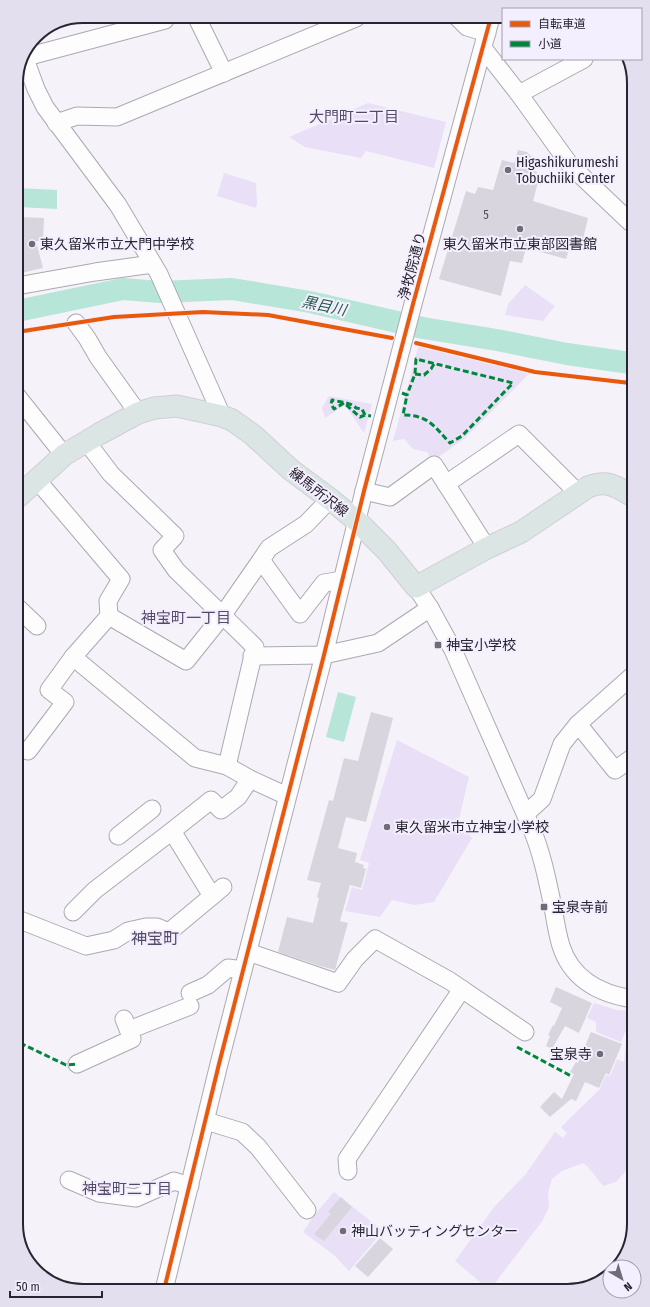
<svg xmlns="http://www.w3.org/2000/svg" width="650" height="1307" font-family="'Fira Sans Condensed','Noto Sans JP',sans-serif">
<style>
.green{fill:#e9e0f8}
.water{fill:#b7e6d8}
.lines{fill:none;stroke-linecap:round;stroke-linejoin:round}
.river{stroke:#b7e6d8;stroke-width:22}
.building{fill:#d8d5de}
.minor-casing{stroke:#aca8b1;stroke-width:19}
.major-casing{stroke:#d0ced4;stroke-width:23}
.minor{stroke:#fefdfe;stroke-width:17}
.major{stroke:#dbe6e4;stroke-width:21}
.quiet{stroke:#00873e;stroke-width:3;stroke-dasharray:6 3;stroke-linecap:butt}
.cycleway-casing{stroke:#f4effe;stroke-width:6}
.cycleway{stroke:#e8590c;stroke-width:4}
.poi-dot{fill:#706c77;stroke:#f4effe;stroke-width:1.5}
.labels{text-anchor:middle;stroke-width:4;stroke-linejoin:round;paint-order:stroke}
.number-label{font-size:12px;fill:#55505c}
.poi-label{font-size:14px;fill:#292431;stroke:#f4effe;text-anchor:start}
.street-label{font-size:14px;fill:#292431;stroke:#f4effe}
.neighbourhood-label{font-size:15px;fill:#544966;stroke:#f4effe}
.water-label{font-size:15px;font-style:italic;fill:#245a4a;stroke:#f4effe}
.quarter-label{font-size:16px;fill:#544966;stroke:#f4effe}
.rim{fill:none;stroke:#292431;stroke-width:2}
</style>
<rect width="100%" height="100%" fill="#f5f2fa"/>
<!-- green -->
<g class="green">
<polygon points="368,103 446,122 434,168 366,151 361,158 305,147 289,137"/>
<polygon points="224,173 256,183 257,203 256,208 217,196"/>
<polygon points="525,285 555,306 543,321 505,315 508,304"/>
<polygon points="419,344 532,371 464,439 433,461 427,452 413,449 404,439 393,441"/>
<polygon points="329,396 372,404 364,433 345,405 325,418 322,408"/>
<polygon points="397,740 469,777 458,823 472,838 434,902 414,905 392,900 380,917 345,911 352,887 362,890 369,863 360,860"/>
<polygon points="594,1003 617,1010 633,1011 634,1158 626,1171 616,1182 603,1186 588,1167 583,1163 562,1171 552,1179 548,1193 549,1207 543,1220 492,1287 486,1287 455,1261 495,1206 525,1175 555,1132 563,1138 567,1133 561,1127 599,1090 606,1075 610,1076 617,1059 624,1062 627,1032 626,1030 621,1042 596,1032 596,1022 587,1018"/>
<polygon points="334,1192 383,1231 349,1271 334,1255 303,1232 315,1214"/>
</g>
<!-- water -->
<g class="water">
<polygon points="17,188 57,190 57,209 17,207"/>
<polygon points="338,692 356,697 344,742 326,737"/>
</g>
<g class="lines">
<!-- river -->
<polyline class="river" points="17,311 123,289 160,292 232,289 310,302 423,328 497,340 567,354 630,363"/>
</g>
<!-- building -->
<g class="building">
<polygon points="518,150 527,152 534,159 531,169 540,174 533,201 588,218 582,243 572,240 566,259 526,248 522,263 510,261 501,296 439,279 466,191 475,194 478,187 493,190 502,160 514,163"/>
<polygon points="17,217 44,218 43,241 36,241 43,268 17,274"/>
<polygon points="371,712 393,718 366,822 346,817 338,848 357,853 355,862 364,865 363,868 366,869 361,888 350,885 340,921 348,923 335,970 320,966 278,952 287,917 313,923 319,898 317,897 321,883 307,880 329,800 333,801 344,758 358,761"/>
<polygon points="556,987 592,1003 579,1033 565,1026 552,1049 546,1046 550,1036 548,1035 553,1025 554,1026 562,1008 550,1002"/>
<polygon points="591,1032 622,1044 609,1075 606,1073 599,1088 585,1082 576,1101 571,1099 550,1117 540,1107 554,1092 562,1099 574,1074 570,1072 576,1062 578,1063"/>
<polygon points="341,1197 352,1207 324,1241 314,1234 331,1214 328,1212"/>
<polygon points="380,1238 393,1249 368,1277 355,1266"/>
</g>
<g class="lines">
<!-- minor casing -->
<g class="minor-casing">
<g id="minor">
<polyline points="457,17 467,27 487,33"/>
<polyline points="198,20 224,73"/>
<polyline points="483,48 519,94 570,165 630,222"/>
<polyline points="26,57 165,20"/>
<polyline points="25,59 36,89 45,107 118,205 159,274 222,416"/>
<polyline points="519,94 584,59"/>
<polyline points="56,123 77,116 117,117 356,18"/>
<polyline points="17,286 95,272 153,264"/>
<polyline points="76,323 87,338 98,357 138,413"/>
<polyline points="17,396 64,455"/>
<polyline points="86,441 111,474 175,536 162,550 176,570 255,647 227,766 250,779 287,796"/>
<polyline points="37,480 121,579 108,601 109,616"/>
<polyline points="446,484 519,434 578,493"/>
<polyline points="364,491 390,497 434,465 487,548"/>
<polyline points="261,560 269,548 306,524 330,499"/>
<path d="M416 587 430 608 453 650 531 827C542 853 547 879 553 907 555 919 557 933 561 946 572 980 600 994 633 999"/>
<polyline points="18,608 37,626"/>
<polyline points="252,656 324,655 378,643 430,608"/>
<polyline points="73,657 195,758 227,766"/>
<polyline points="578,724 615,770 632,758"/>
<polyline points="28,751 65,702 49,690 73,657 109,616 186,661 222,616 261,560 300,614 324,583 342,580"/>
<polyline points="525,812 531,809 542,799 562,744 578,724 632,676"/>
<polyline points="172,831 212,896"/>
<polyline points="118,836 152,809"/>
<polyline points="73,912 95,890 172,831 211,800 221,810 238,797 250,779"/>
<polyline points="20,920 86,946 114,940 128,931 146,927 157,927 169,932 223,887"/>
<polyline points="248,952 338,983 355,959 375,939 450,981 525,1032"/>
<polyline points="190,993 208,985 228,968 243,970"/>
<polyline points="129,1030 190,1006"/>
<polyline points="77,1064 132,1039 124,1019"/>
<polyline points="206,1121 242,1132 258,1147 307,1210"/>
<polyline points="348,1171 347,1159 462,989"/>
<polyline points="69,1180 99,1193 136,1198 174,1181 190,1186"/>
<polyline points="164,1290 219,1064 324,655 364,491 413,304 491,17"/>
</g>
</g>
<!-- major casing -->
<g class="major-casing">
<path id="major" d="M18 497 64 455 99 434 138 413 154 408 177 406 222 416 232 420 253 435 291 470 330 499 357 521 387 551 416 587 487 548 521 532 588 487C606 480 614 485 631 495"/>
</g>
<!-- minor -->
<use href="#minor" class="minor"/>
<!-- major -->
<use href="#major" class="major"/>
<!-- quiet -->
<g class="quiet">
<polyline points="415,374 424,375 431,369 434,364"/>
<path d="M402 393 407 395 403 415C428 415 434 426 450 443L462 436 513 383 416 359 415 374 407 395"/>
<path d="M365 415 362 409 356 408C351 402 339 402 332 400L331 404 334 409 344 403 360 417 365 415 371 416"/>
<polyline points="20,1043 66,1065 77,1064"/>
<polyline points="517,1047 571,1076"/>
</g>
<!-- cycleway casing -->
<g class="cycleway-casing">
<g id="cycleway">
<polyline points="17,332 114,317 203,312 268,315 392,338"/>
<polyline points="416,343 535,372 630,383"/>
<polyline points="164,1290 219,1064 324,655 364,491 413,304 491,17"/>
</g>
</g>
<!-- cycleway -->
<use href="#cycleway" class="cycleway"/>
</g>
<!-- markers -->
<g class="poi-dot">
<circle cx="508" cy="170" r="4"/>
<circle cx="520" cy="229" r="4"/>
<circle cx="32" cy="244" r="4"/>
<rect x="434" y="641" width="8" height="8" rx="2"/>
<circle cx="387" cy="827" r="4"/>
<rect x="540" y="903" width="8" height="8" rx="2"/>
<circle cx="600" cy="1054" r="4"/>
<circle cx="343" cy="1231" r="4"/>
</g>
<g class="labels">
<!-- number labels -->
<g class="number-label">
<text x="486" y="219">5</text>
</g>
<!-- poi labels -->
<g class="poi-label">
<text x="516" y="167">Higashikurumeshi<tspan x="516" dy="16">Tobuchiiki Center</tspan></text>
<text x="40" y="249">東久留米市立大門中学校</text>
<text x="520" y="249" text-anchor="middle">東久留米市立東部図書館</text>
<text x="446" y="650">神宝小学校</text>
<text x="395" y="832">東久留米市立神宝小学校</text>
<text x="552" y="912">宝泉寺前</text>
<text x="592" y="1059" text-anchor="end">宝泉寺</text>
<text x="351" y="1236">神山バッティングセンター</text>
</g>
<!-- street labels -->
<g class="street-label">
<text transform="translate(412 266) rotate(-75)" y="5">浄牧院通り</text>
<text transform="translate(319 492) rotate(38)" y="5">練馬所沢線</text>
</g>
<!-- neighbourhood labels -->
<g class="neighbourhood-label">
<text x="354" y="122">大門町二丁目</text>
<text x="186" y="623">神宝町一丁目</text>
<text x="127" y="1194">神宝町二丁目</text>
</g>
<!-- water labels -->
<g class="water-label">
<text transform="translate(324 306) rotate(12)" y="5">黒目川</text>
</g>
<!-- quarter labels -->
<g class="quarter-label">
<text x="155" y="944">神宝町</text>
</g>
</g>
<!-- crop -->
<path d="M0 0H650V1307H0ZM83 23H567A60 60 0 0 1 627 83V1224A60 60 0 0 1 567 1284H83A60 60 0 0 1 23 1224V83A60 60 0 0 1 83 23Z" fill="#e4dfee" fill-rule="evenodd"/>
<path class="rim" d="M83 23H567A60 60 0 0 1 627 83V1224A60 60 0 0 1 567 1284H83A60 60 0 0 1 23 1224V83A60 60 0 0 1 83 23Z"/>
<!-- legend -->
<rect x="502" y="8" width="140" height="52" fill="#f4effe" stroke="#a39eac"/>
<rect x="510" y="21" width="20" height="6" fill="#e8590c" stroke="#a39eac"/>
<text x="538" y="28" font-size="12" fill="#292431">自転車道</text>
<rect x="510" y="41" width="20" height="6" fill="#00873e" stroke="#a39eac"/>
<text x="538" y="48" font-size="12" fill="#292431">小道</text>
<!-- north arrow -->
<g transform="translate(622 1279) rotate(142)"><circle r="19" fill="#f4effe" stroke="#a39eac"/>
<path d="M0-3L7 15L0 10L-7 15Z" fill="#706c77"/>
<text y="-6" font-size="11" font-weight="bold" text-anchor="middle" fill="#292431">N</text>
</g>
<!-- scale -->
<path d="M10 1291v6h92v-6" fill="none" stroke="#292431" stroke-width="2"/>
<text x="16" y="1291" font-size="12" fill="#292431" stroke="#f4effe" stroke-width="3" paint-order="stroke">50 m</text>
</svg>
